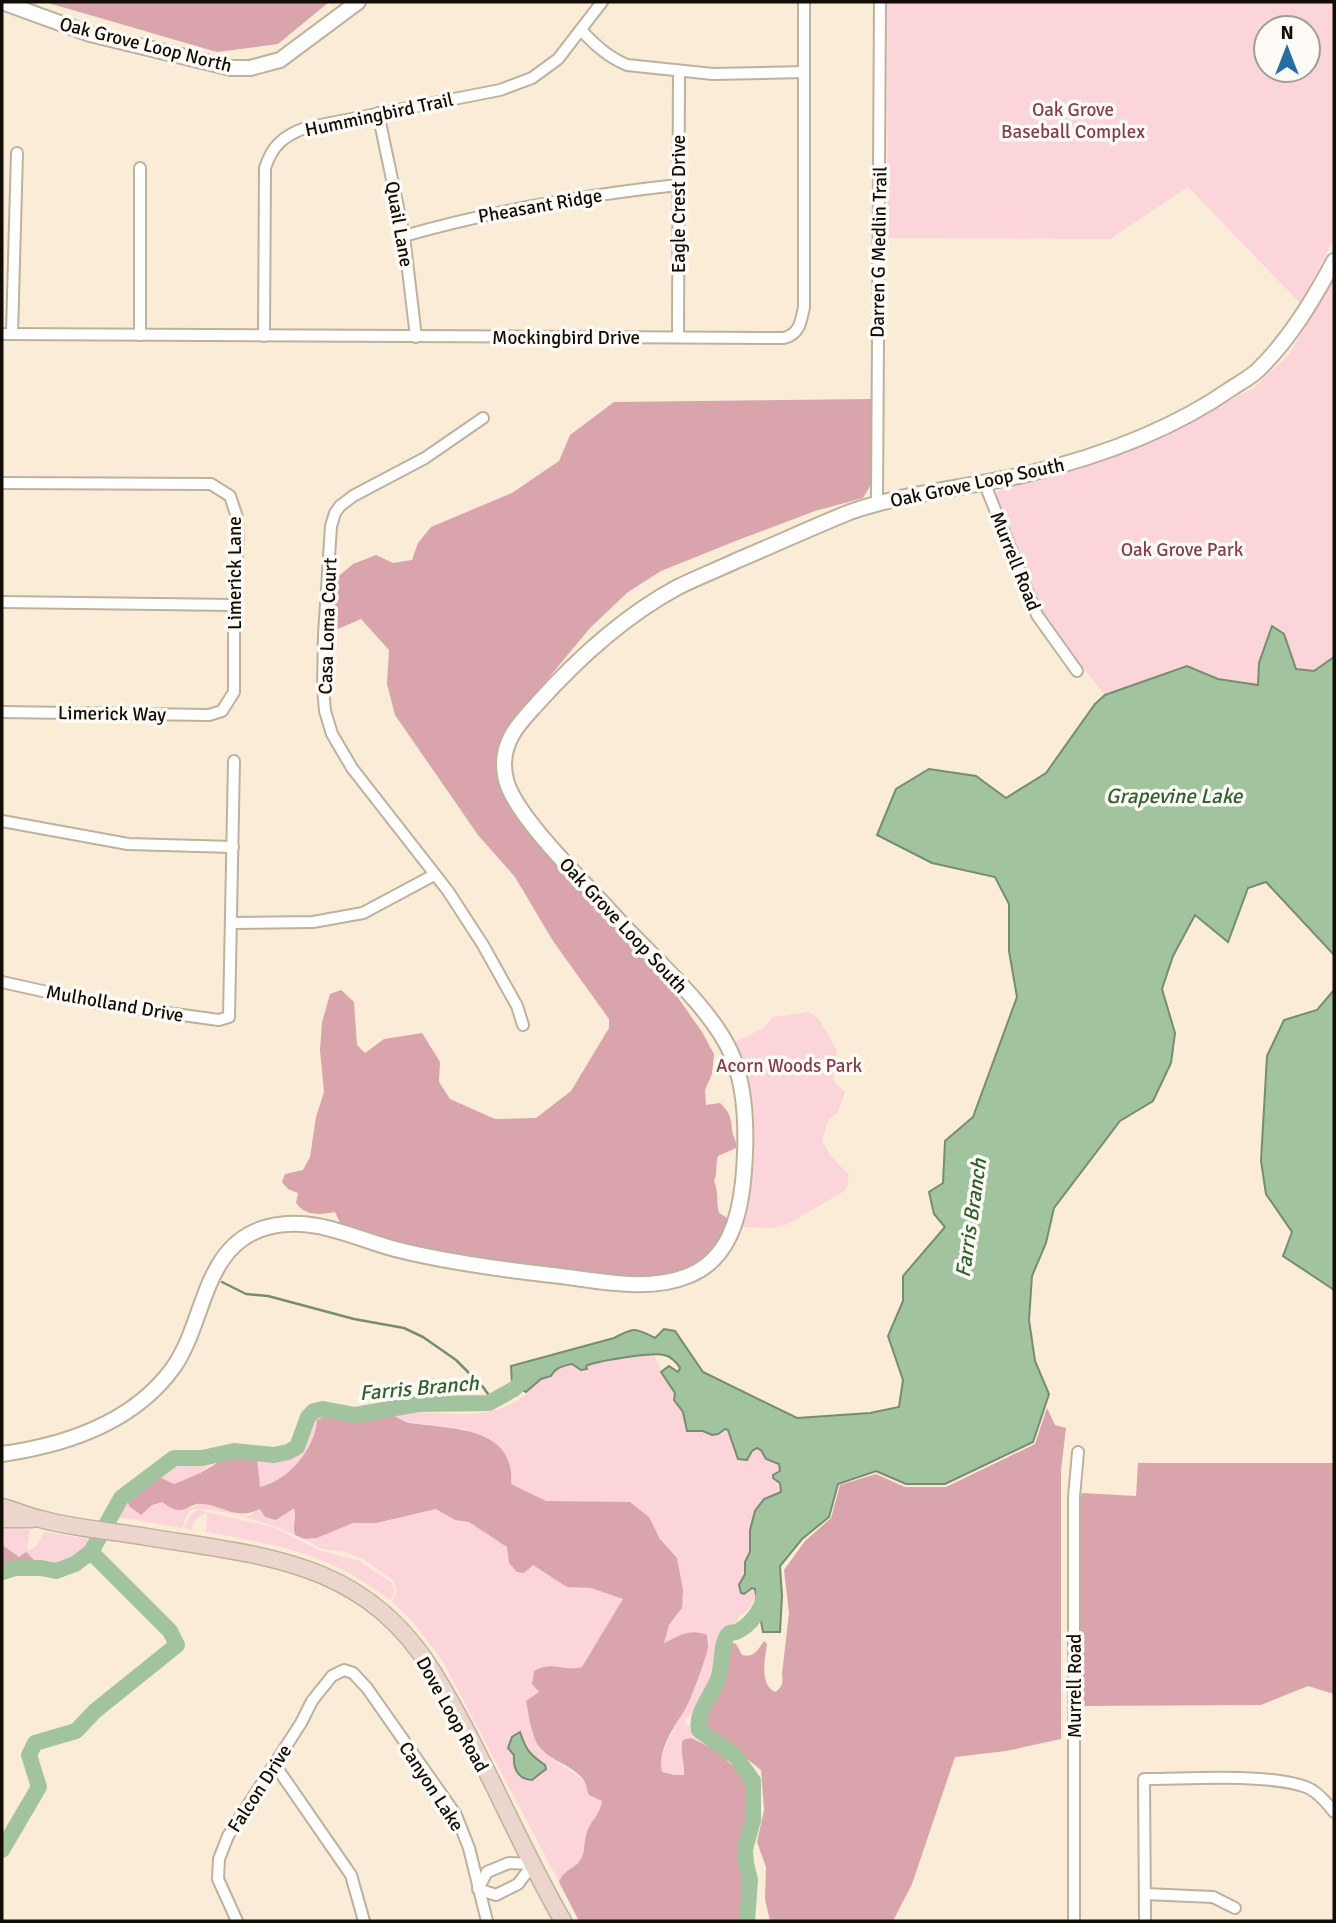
<svg xmlns="http://www.w3.org/2000/svg" width="1336" height="1923" font-family="Signika,sans-serif">
<style>
.green{fill:#fbd5da;fill-rule:evenodd}
.forest{fill:#d9a4ab}
.water{fill:#a1c49f;stroke:#768d71;stroke-width:2}
.lines{fill:none;stroke-linecap:round;stroke-linejoin:round}
.stream{stroke:#768d71;stroke-width:2.5}
.river{stroke:#a1c49f;stroke-width:16}
.minor-casing{stroke:#beb19d;stroke-width:14}
.tertiary-casing{stroke:#beb19d;stroke-width:18}
.secondary-casing{stroke:#beb19d;stroke-width:19}
.minor{stroke:#fff;stroke-width:10}
.tertiary{stroke:#fff;stroke-width:14}
.secondary{stroke:#ecd5cc;stroke-width:16}
.labels{text-anchor:middle;stroke-width:7;stroke-linejoin:round;paint-order:stroke}
.street-label{font-size:19px;fill:#120d06;stroke:#fefbf7}
.park-label{font-size:19px;fill:#833f4c;stroke:#fefbf7}
.water-label{font-size:21px;font-style:italic;fill:#306130;stroke:#fefbf7}
</style>
<rect width="100%" height="100%" fill="#fbecd8"/>
<!-- green -->
<g class="green">
<path d="M887 2H1334V239L1300 303 1188 187 1110 239 888 238ZM1266 28H1308V70H1266Z"/>
<polygon points="1334,278 1334,657 1314,671 1296,669 1284,634 1259,663 1259,685 1218,679 1187,666 1105,695 1052,630 1038,606 996,500 997,493 1006,484 1182,424 1252,389 1288,356"/>
<path d="M809 1012 819 1019 837 1051 833 1081 845 1092 837 1114 829 1118 822 1141 830 1155 849 1175 846 1190 788 1224 773 1228 742 1227C745 1205 751 1183 752 1161 756 1121 747 1080 735 1042L764 1028 773 1017Z"/>
<path d="M639 1355H654L663 1376 676 1393 677 1405 683 1412 687 1431H703L712 1435 718 1434 725 1429 729 1430 735 1444 734 1452 752 1451 757 1448 761 1450C765 1459 777 1459 781 1468L776 1479 780 1483 781 1492 753 1517 750 1530V1553C744 1561 747 1571 740 1580L755 1589 756 1596 747 1611 739 1616 737 1622C729 1625 727 1632 719 1634L715 1646V1664L698 1711 685 1719V1723C692 1727 695 1732 701 1738 710 1746 722 1749 728 1759L718 1751 691 1738 680 1748 685 1762 684 1775H675L662 1772C658 1756 666 1747 672 1733 677 1724 679 1716 686 1707L680 1635 663 1644 669 1625 682 1608 677 1558 660 1539 649 1517 630 1502 546 1501 522 1491 511 1484 467 1429 406 1422 393 1415C425 1408 459 1419 491 1411 500 1409 513 1404 521 1398 532 1390 537 1380 551 1376L554 1369 572 1364 582 1370 589 1363Z"/>
<path d="M323 1414 328 1415 317 1420C315 1451 289 1479 260 1487L257 1458 279 1460 297 1454 317 1416Z"/>
<polygon points="228,1457 216,1461 198,1474 174,1484 157,1476 177,1462 200,1462"/>
<path d="M127 1497 130 1506 162 1502 191 1508 200 1503 228 1509 236 1514 248 1516 260 1509 294 1507 297 1520 293 1529 295 1535C277 1526 205 1502 189 1511L182 1528 112 1516Z"/>
<path d="M436 1508 455 1520 469 1522 507 1547 509 1563 533 1565 567 1587 591 1588 624 1599 582 1667C565 1671 550 1660 534 1671L532 1683 539 1692 529 1714 532 1720V1735L552 1759 583 1780 589 1795 602 1801C599 1818 589 1821 586 1836 583 1846 586 1854 578 1863 570 1871 565 1869 559 1882L442 1660 413 1622 392 1602 397 1592 394 1581 363 1559 342 1551 322 1549 304 1539 317 1538 353 1523H376ZM522 1743 531 1756 545 1765C543 1775 537 1781 526 1780L512 1752Z"/>
<path d="M198 1510 273 1527 321 1551 358 1560 392 1583C395 1590 394 1595 390 1600 326 1552 282 1546 206 1532L207 1514C198 1515 193 1522 191 1530L184 1528 191 1514Z"/>
<path d="M2 1525 30 1530 27 1549 30 1550 38 1544 44 1532 97 1540C89 1556 72 1572 53 1571 47 1571 42 1568 36 1568V1562L20 1557 3 1547Z"/>
</g>
<!-- forest -->
<g class="forest">
<polygon points="45,2 329,2 278,44 217,52"/>
<path d="M872 399V483L863 498 815 511 738 540 661 571 628 592 590 628 512 722 502 787 506 798 520 820 609 921 667 982 702 1032 714 1054 712 1074 705 1090 706 1105 720 1103C730 1113 731 1117 732 1130 733 1138 737 1140 736 1148L718 1156C715 1165 718 1172 714 1181 719 1193 716 1202 719 1213L729 1219C720 1245 703 1265 675 1273 643 1283 607 1275 574 1271 494 1262 416 1253 340 1223L335 1212C321 1215 305 1216 296 1203L298 1193 288 1189 282 1182 285 1174 303 1170 310 1157 316 1117 324 1092 320 1050 322 1022 330 994 341 990 354 1002 357 1045 365 1053 384 1039 422 1033 440 1062 439 1082 450 1099 495 1119 536 1118 571 1091 609 1028V1019L553 941 515 877 478 835 395 715 387 684 389 650 361 619 338 629 332 618 334 580 353 564 376 555 393 563 412 560 418 543 431 527 512 493 559 461 570 435 614 402Z"/>
<path d="M1047 1408 1055 1425 1066 1428 1061 1470V1739L1006 1751 955 1757 912 1884 893 1921H770L765 1899 766 1867 757 1842 764 1810 761 1770 705 1726V1720L724 1683 731 1642 736 1644 742 1655C754 1658 758 1650 764 1641L767 1644C765 1659 759 1684 775 1692 783 1687 783 1682 782 1674L789 1613 784 1570 805 1541 831 1518 840 1485 876 1474 905 1487H946L1035 1444Z"/>
<path d="M328 1415C357 1430 367 1412 391 1415 397 1416 403 1422 410 1423 450 1429 516 1426 511 1484L546 1501 630 1502 649 1517 660 1539 677 1558 683 1590 682 1608 669 1625 664 1643C679 1636 690 1628 707 1635 707 1639 708 1643 708 1646 707 1657 691 1698 686 1708 675 1726 657 1749 662 1772L675 1775H684C685 1762 679 1751 683 1740L691 1738 718 1751 742 1776 749 1791 748 1824 742 1847 741 1863 748 1887 744 1921H579L559 1882C565 1869 570 1871 578 1863 586 1854 583 1846 586 1836 589 1821 599 1818 602 1801L589 1795C587 1791 586 1783 583 1779 571 1764 549 1761 538 1745 531 1735 529 1714 526 1701L539 1692 532 1684 534 1671C551 1660 565 1672 582 1667L623 1599 591 1588 567 1587 533 1565 524 1573 517 1572 509 1563 507 1547 469 1522 455 1520 436 1509 376 1523H353L317 1538 304 1539 295 1535C292 1525 297 1519 294 1508L276 1520 265 1517 260 1509C237 1521 225 1506 202 1504 187 1502 185 1520 162 1502L152 1505 141 1515 129 1506 127 1497 148 1485 157 1476 174 1484C183 1480 192 1477 200 1473 224 1460 226 1452 257 1458L260 1487C288 1481 315 1449 317 1420Z"/>
<polygon points="1138,1463 1334,1463 1334,1694 1308,1686 1261,1705 1074,1706 1079,1503 1082,1493 1136,1496"/>
<polygon points="2,1545 19,1557 26,1552 36,1562 36,1568 15,1568 2,1572"/>
</g>
<!-- water -->
<g class="water">
<path d="M1272 626 1284 634 1296 669 1314 671 1334 657V955L1266 882 1248 888 1228 942 1195 915 1173 956 1162 989 1175 1033 1171 1063 1153 1101 1120 1121 1054 1208 1046 1243 1032 1276 1029 1320 1035 1361 1049 1394 1033 1442 945 1484H906L876 1471 838 1484 829 1517 802 1539 780 1566 782 1596 780 1632H763L755 1589 752 1588 744 1594 741 1593 739 1585 745 1574V1562L750 1552V1530L755 1511 764 1499 781 1492 780 1483 773 1478V1475L780 1471 779 1464 766 1459 761 1450 757 1448 752 1451 747 1460 738 1459 728 1430 725 1429 718 1434 712 1435 703 1431H687L683 1412 674 1400 675 1393 661 1372 669 1366 678 1372 680 1368C677 1362 670 1356 664 1355 653 1352 595 1361 586 1366L587 1369 581 1370 572 1364C563 1366 556 1367 551 1376L541 1379 526 1392 512 1384 511 1366 614 1338C635 1327 635 1328 655 1338L664 1329 675 1331 703 1372 797 1418 870 1413 899 1407 903 1380 888 1336 903 1301V1276L945 1227 934 1214 929 1192 943 1183 945 1141 973 1117 1017 997 1009 951V904L995 877 932 863 877 835 896 789 929 769 976 776 1006 798 1046 773 1095 704 1105 695 1187 666 1218 679 1258 685 1259 663Z"/>
<polygon points="1334,990 1334,1290 1283,1256 1292,1232 1266,1194 1261,1161 1267,1056 1284,1020 1317,1010"/>
<path d="M520 1732C526 1750 529 1754 545 1765L546 1769 532 1780C518 1779 513 1769 514 1755L508 1748 512 1737Z"/>
</g>
<g class="lines">
<!-- stream -->
<polyline class="stream" points="222,1282 246,1294 268,1296 354,1319 404,1328 423,1337 456,1360 483,1387 493,1401"/>
<!-- river -->
<g class="river">
<polyline points="2,1572 15,1568 41,1568 56,1571 75,1564 91,1552"/>
<polyline points="2,1850 39,1787 29,1755 35,1743 76,1731 95,1711 177,1645 170,1631 91,1552 121,1498 174,1458 202,1458 234,1451 274,1455 288,1452 297,1447 308,1417 314,1411 323,1409 355,1415 418,1404 489,1403 514,1389 530,1373"/>
<path d="M747 1921 750 1880 746 1863 745 1849 753 1820V1781L735 1756 699 1730C695 1713 712 1696 718 1679 723 1667 720 1647 727 1636 731 1630 730 1634 736 1632 750 1626 764 1608 764 1593"/>
</g>
<!-- minor casing -->
<g class="minor-casing">
<g id="minor">
<path d="M581 30C595 45 608 57 627 65L713 74 804 72"/>
<polyline points="378,113 404,236 416,337"/>
<polyline points="140,168 140,335"/>
<path d="M404 236C494 210 586 195 678 185"/>
<path d="M2 334 784 338C800 334 801 321 804 307V2"/>
<polyline points="12,334 17,153"/>
<path d="M264 336 265 168C272 146 283 136 305 128L500 90 532 78 558 59 602 2"/>
<polyline points="678,337 679,72"/>
<polyline points="483,418 425,458 353,496 340,506 335,513 331,526 324,635 323,688 325,711 332,734 352,768 448,891 483,945 517,1006 523,1025"/>
<polyline points="984,482 1037,615 1077,671"/>
<polyline points="2,483 211,484 230,496 237,517 238,538 234,612 234,692 222,711 209,715 2,712"/>
<polyline points="877,503 880,2"/>
<polyline points="2,602 234,605"/>
<polyline points="2,821 128,844 233,847"/>
<polyline points="232,923 313,922 363,913 434,875"/>
<polyline points="2,982 101,1004 219,1020 229,1017 234,761"/>
<polyline points="275,1765 351,1875 364,1921"/>
<polygon points="509,1863 533,1864 518,1884 496,1895 478,1889 487,1872"/>
<polyline points="1145,1894 1213,1897 1235,1908"/>
<polyline points="237,1921 218,1879 219,1859 228,1836 301,1723 312,1701 332,1676 344,1670 353,1673 367,1688 456,1815 469,1848 487,1921"/>
<polyline points="1074,1921 1074,1497 1078,1452"/>
<path d="M1145 1921 1144 1779C1189 1779 1266 1773 1306 1787 1317 1791 1327 1803 1334 1812"/>
</g>
</g>
<!-- tertiary casing -->
<g class="tertiary-casing">
<g id="tertiary">
<polyline points="2,2 90,34 231,68 250,68 280,60 358,2"/>
<path d="M2 1454C66 1445 133 1423 173 1368 206 1322 202 1244 268 1227 312 1215 354 1238 395 1249 446 1262 499 1269 552 1275 597 1280 648 1293 690 1275 728 1259 739 1219 743 1182 747 1141 748 1091 731 1053 710 1005 646 952 610 911 583 881 515 816 506 780 502 764 504 749 512 735 518 724 527 715 535 706 576 660 624 616 678 587 698 577 719 569 738 560 776 544 813 527 850 512 907 492 968 488 1027 474 1098 457 1172 430 1232 388 1241 382 1251 377 1258 370 1290 339 1313 300 1334 261"/>
</g>
</g>
<!-- secondary casing -->
<g class="secondary-casing">
<g id="secondary">
<path d="M2 1507C14 1510 25 1515 37 1518 70 1528 113 1531 147 1537 264 1556 364 1560 433 1672 482 1751 516 1840 563 1921"/>
<polyline points="2,1519 32,1519"/>
</g>
</g>
<!-- minor -->
<use href="#minor" class="minor"/>
<!-- tertiary -->
<use href="#tertiary" class="tertiary"/>
<!-- secondary -->
<use href="#secondary" class="secondary"/>
</g>
<g class="labels">
<!-- street labels -->
<g class="street-label">
<text transform="translate(146 44) rotate(14)" y="7">Oak Grove Loop North</text>
<text transform="translate(379 114) rotate(-12)" y="7">Hummingbird Trail</text>
<text transform="translate(678 204) rotate(-90)" y="7">Eagle Crest Drive</text>
<text transform="translate(540 205) rotate(-10)" y="7">Pheasant Ridge</text>
<text transform="translate(400 224) rotate(80)" y="7">Quail Lane</text>
<text transform="translate(878 252) rotate(-89)" y="7">Darren G Medlin Trail</text>
<text x="566" y="344">Mockingbird Drive</text>
<text transform="translate(977 482) rotate(-12)" y="7">Oak Grove Loop South</text>
<text transform="translate(1016 561) rotate(68)" y="7">Murrell Road</text>
<text transform="translate(234 573) rotate(-90)" y="7">Limerick Lane</text>
<text transform="translate(327 626) rotate(-88)" y="7">Casa Loma Court</text>
<text transform="translate(112 713) rotate(1)" y="7">Limerick Way</text>
<text transform="translate(624 925) rotate(47)" y="7">Oak Grove Loop South</text>
<text transform="translate(115 1003) rotate(10)" y="7">Mulholland Drive</text>
<text transform="translate(1074 1686) rotate(-90)" y="7">Murrell Road</text>
<text transform="translate(453 1714) rotate(61)" y="7">Dove Loop Road</text>
<text transform="translate(432 1786) rotate(57)" y="7">Canyon Lake</text>
<text transform="translate(259 1788) rotate(-57)" y="7">Falcon Drive</text>
</g>
<!-- park labels -->
<g class="park-label">
<text x="1073" y="116">Oak Grove<tspan x="1073" dy="22">Baseball Complex</tspan></text>
<text x="1182" y="556">Oak Grove Park</text>
<text x="789" y="1072">Acorn Woods Park</text>
</g>
<!-- water labels -->
<g class="water-label">
<text x="1174" y="803">Grapevine Lake</text>
<text transform="translate(971 1218) rotate(-82)" y="7">Farris Branch</text>
<text transform="translate(419 1388) rotate(-5)" y="7">Farris Branch</text>
</g>
</g>
<!-- border -->
<rect width="1336" height="1923" fill="none" stroke="#120d06" stroke-width="7"/>
<!-- north arrow -->
<g transform="translate(1287 49)"><circle r="33" fill="#fefbf7" stroke="#a09c97" stroke-width="2"/>
<path d="M0-5L12 26L0 18L-12 26Z" fill="#266da2"/>
<text y="-10" font-size="19" font-weight="bold" text-anchor="middle" fill="#120d06">N</text>
</g>
</svg>
